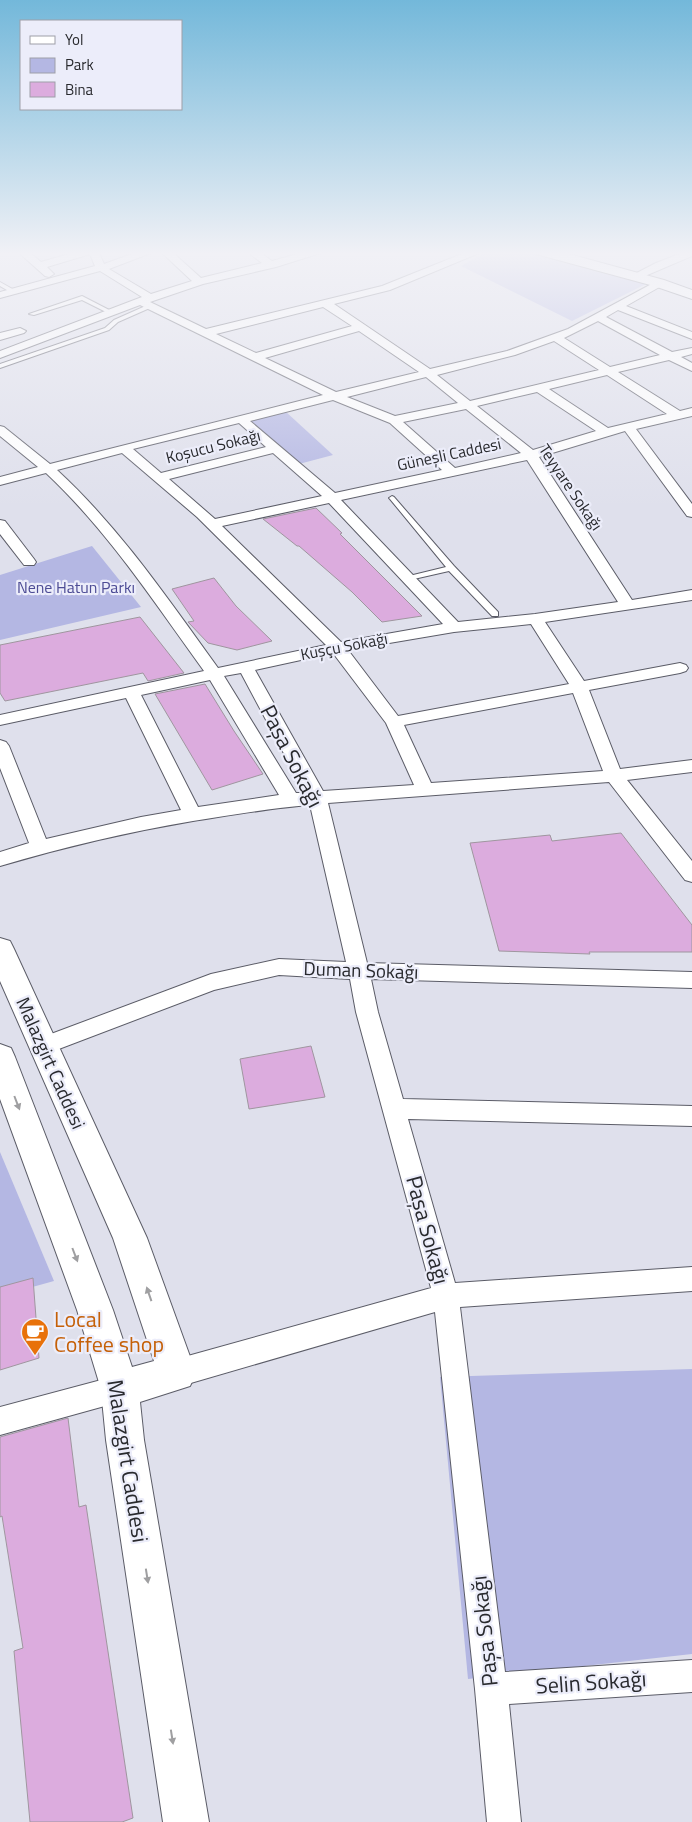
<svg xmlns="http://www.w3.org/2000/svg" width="692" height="1822" font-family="'Titillium Web',sans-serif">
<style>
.green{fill:#b4b7e3}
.building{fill:#dcacde;stroke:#9f969f}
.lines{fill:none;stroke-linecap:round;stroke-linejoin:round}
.lane-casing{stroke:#5b5c67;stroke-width:2}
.street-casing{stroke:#5b5c67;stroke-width:2}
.secondary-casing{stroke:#5b5c67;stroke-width:2}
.lane{fill:#fff;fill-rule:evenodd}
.street{fill:#fff;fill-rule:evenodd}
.secondary{fill:#fff;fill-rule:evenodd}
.oneway{fill:#9f9fa1}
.labels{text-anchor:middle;stroke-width:4.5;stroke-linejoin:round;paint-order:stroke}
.far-street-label{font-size:16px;fill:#292a2e;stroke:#ecedfa}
.far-park-label{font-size:16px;fill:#4d4c95;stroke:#ecedfa}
.street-label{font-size:19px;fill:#292a2e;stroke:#ecedfa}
.near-street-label{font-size:22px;fill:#292a2e;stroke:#ecedfa}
.near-food-label{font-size:22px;fill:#c56008;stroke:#ecedfa;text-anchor:start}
</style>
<rect width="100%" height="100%" fill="#dfe0ec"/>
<!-- green -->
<g class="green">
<polygon points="488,251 524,251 646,284 572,321 461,266"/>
<polygon points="285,411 333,455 299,464 250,421"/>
<polygon points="92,546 141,607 0,640 0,575"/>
<polygon points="0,1152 54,1281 0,1296"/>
<polygon points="692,1369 692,1654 468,1679 440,1377"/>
</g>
<!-- building -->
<g class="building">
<polygon points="316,508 342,533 340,534 422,616 382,622 352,592 299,546 297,546 263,519"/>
<polygon points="214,578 236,606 272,641 237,650 208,643 188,622 194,621 172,589"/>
<polygon points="140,617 184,673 148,681 143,673 5,701 0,693 0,645"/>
<polygon points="205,684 234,731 263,774 212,790 155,694"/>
<polygon points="621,833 692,925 692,952 589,952 590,954 499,951 470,843 550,835 552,841"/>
<polygon points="311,1046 325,1097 249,1109 240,1059"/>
<polygon points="33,1278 39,1358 0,1370 0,1287"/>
<polygon points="68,1418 79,1507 86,1505 133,1818 122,1822 30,1822 14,1651 23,1648 2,1516 0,1517 0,1437"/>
</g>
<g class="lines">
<!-- lane casing -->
<g class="lane-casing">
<g id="lane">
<polygon points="0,282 16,291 17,292 12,293 0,286"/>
<polygon points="82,296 115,313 110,314 82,300 34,315 29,314"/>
<polygon points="150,304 153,306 152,307 118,322 109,330 0,368 0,364 105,328 114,320"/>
<polygon points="392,496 394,497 454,566 498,612 498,616 492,616 449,571 405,581 405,577 446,567 390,499 389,498"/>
</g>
</g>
<!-- street casing -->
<g class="street-casing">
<g id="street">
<path d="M17 251H28L41 262 79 251H98L104 264 140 251H156L109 269 151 294 192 281 160 251H171L201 278 262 263 246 251H258L272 261 308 251H327L276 267 203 284 150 302 206 329 382 286 469 251H484L390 290 334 304 430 369 507 351 568 329 659 280 663 281 664 283 663 285 626 306 692 332V339L618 310 606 317 672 352 692 348V354L681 357 692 363V371L669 360 618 372 680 411 692 408V416L636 429 692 504V517L687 516 625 431 539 457 632 600 692 590V600L545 622 584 681 680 663 686 665 688 668 686 671 680 673 589 690 620 769 692 760V772L627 780 692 861V882L685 880 609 782 328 803 367 963 692 972V988L371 979 378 1012 403 1099 692 1106V1126L408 1119 455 1283 692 1267V1291L460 1307 505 1672 692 1660V1692L509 1704 521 1822H487L475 1689 435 1312 177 1387 167 1383 163 1373 167 1363 177 1359 431 1288 356 1012 350 979 279 975 214 990 43 1055 35 1052 32 1046 35 1040 211 974 279 959 346 962 310 805C271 808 232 815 193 821 128 832 64 847 0 866V852L29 843 0 768V740L6 742 9 746 46 839 141 817 181 810 126 698 0 725V715L204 671C154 602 108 531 46 473L0 485V477L38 467 0 436V426L4 427 50 464 323 395 140 305 0 358V351L142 297 100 271 0 298V292L95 266 90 254 47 267 54 274 49 277 45 276ZM323 307 352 326 256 353 216 334ZM598 321 660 355 610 367 564 338ZM359 331 419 372 336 392 265 358ZM554 341 599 370 470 401 437 375 515 355ZM607 375 667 414 608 428 549 389ZM426 377 458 403 395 416 347 397ZM537 392 596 431 533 450 477 406ZM333 400 390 423 442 470 335 493 250 421ZM466 409 521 453 455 468 403 422ZM239 423 266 447 161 473 133 449ZM122 453 197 517 326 645 218 668C168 599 120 528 57 470ZM273 453 322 496 215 519 169 479ZM527 460 618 602 535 614 458 622 341 500ZM329 503 443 624 341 642 222 526ZM531 624 569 684 398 716 348 650 454 632ZM333 653 386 723 414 785 323 791 255 670ZM241 673 305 793H296L224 676ZM210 680 279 795 198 807 141 695ZM573 693 603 771 431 783 404 725Z"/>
<polygon points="687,251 692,251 692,256 638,279 634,280 629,277 656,263"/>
<polygon points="20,328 26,331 24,333 0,340 0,333"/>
<polygon points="0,520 5,521 34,559 36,562 34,565 24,565 0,534"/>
<polygon points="120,1375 130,1379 134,1389 130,1399 0,1435 0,1407"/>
</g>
</g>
<!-- secondary casing -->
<g class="secondary-casing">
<g id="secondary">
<polygon points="535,251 558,251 664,280 692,290 692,299 654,286 536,254"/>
<polygon points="0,938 10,941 14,949 147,1238 196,1373 190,1386 140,1402 144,1440 209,1822 163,1822 106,1440 101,1389 77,1310 0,1099 0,1044 11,1048 15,1057 113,1310 132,1367 154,1361 113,1238 0,981"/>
</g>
</g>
<!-- lane -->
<use href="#lane" class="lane"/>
<!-- street -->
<use href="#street" class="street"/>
<!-- secondary -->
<use href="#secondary" class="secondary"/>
</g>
<!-- one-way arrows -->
<defs><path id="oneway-solid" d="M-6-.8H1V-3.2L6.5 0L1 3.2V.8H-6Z" transform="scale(1.25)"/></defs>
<g class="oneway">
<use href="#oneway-solid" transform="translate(17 1103) rotate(69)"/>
<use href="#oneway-solid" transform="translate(75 1255) rotate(69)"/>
<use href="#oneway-solid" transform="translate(149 1294) rotate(-109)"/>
<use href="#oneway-solid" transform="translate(147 1576) rotate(81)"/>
<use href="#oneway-solid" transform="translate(172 1737) rotate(81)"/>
</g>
<!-- sky -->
<linearGradient id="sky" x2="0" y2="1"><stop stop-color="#73b8da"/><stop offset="0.5" stop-color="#f1f1f6"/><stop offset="1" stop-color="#f1f1f6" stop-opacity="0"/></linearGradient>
<rect width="692" height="507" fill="url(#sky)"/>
<!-- icons -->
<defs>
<g id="cafe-pin" transform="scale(1.4375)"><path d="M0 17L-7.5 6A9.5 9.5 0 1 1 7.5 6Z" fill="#e8710a" stroke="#ecedfa"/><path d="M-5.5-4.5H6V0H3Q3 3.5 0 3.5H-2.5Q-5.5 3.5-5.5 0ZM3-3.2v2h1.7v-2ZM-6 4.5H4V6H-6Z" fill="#fff"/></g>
</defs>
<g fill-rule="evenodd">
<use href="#cafe-pin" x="35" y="1332"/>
</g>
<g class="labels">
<!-- far-street labels -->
<g class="far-street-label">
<text transform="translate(213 446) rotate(-14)" y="6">Koşucu Sokağı</text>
<text transform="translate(449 454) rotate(-12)" y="6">Güneşli Caddesi</text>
<text transform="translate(571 487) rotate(56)" y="6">Teyyare Sokağı</text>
<text transform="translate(344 646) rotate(-11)" y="6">Kuşçu Sokağı</text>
</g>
<!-- far-park labels -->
<g class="far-park-label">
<text x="76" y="593">Nene Hatun Parkı</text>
</g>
<!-- street labels -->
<g class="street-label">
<text transform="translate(361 970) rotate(2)" y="7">Duman Sokağı</text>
<text transform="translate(51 1063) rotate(66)" y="7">Malazgirt Caddesi</text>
</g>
<!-- near-street labels -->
<g class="near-street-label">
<text transform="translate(292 756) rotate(63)" y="8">Paşa Sokağı</text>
<text transform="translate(428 1230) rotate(75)" y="8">Paşa Sokağı</text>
<text transform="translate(128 1461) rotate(81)" y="8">Malazgirt Caddesi</text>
<text transform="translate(484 1631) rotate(-96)" y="8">Paşa Sokağı</text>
<text transform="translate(591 1682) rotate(-4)" y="8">Selin Sokağı</text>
</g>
<!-- near-food labels -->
<g class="near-food-label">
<text x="54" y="1327">Local<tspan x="54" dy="25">Coffee shop</tspan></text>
</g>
</g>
<!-- legend -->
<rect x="20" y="20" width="162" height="90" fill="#ecedfa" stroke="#9e9fa8"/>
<rect x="30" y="36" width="25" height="8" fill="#ffffff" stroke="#9e9fa8"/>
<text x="65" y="45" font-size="15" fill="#292a2e">Yol</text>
<rect x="30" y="58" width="25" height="15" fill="#b4b7e3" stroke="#9e9fa8"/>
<text x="65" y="70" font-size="15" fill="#292a2e">Park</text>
<rect x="30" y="82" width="25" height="15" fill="#dcacde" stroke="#9e9fa8"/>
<text x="65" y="95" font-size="15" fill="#292a2e">Bina</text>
</svg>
